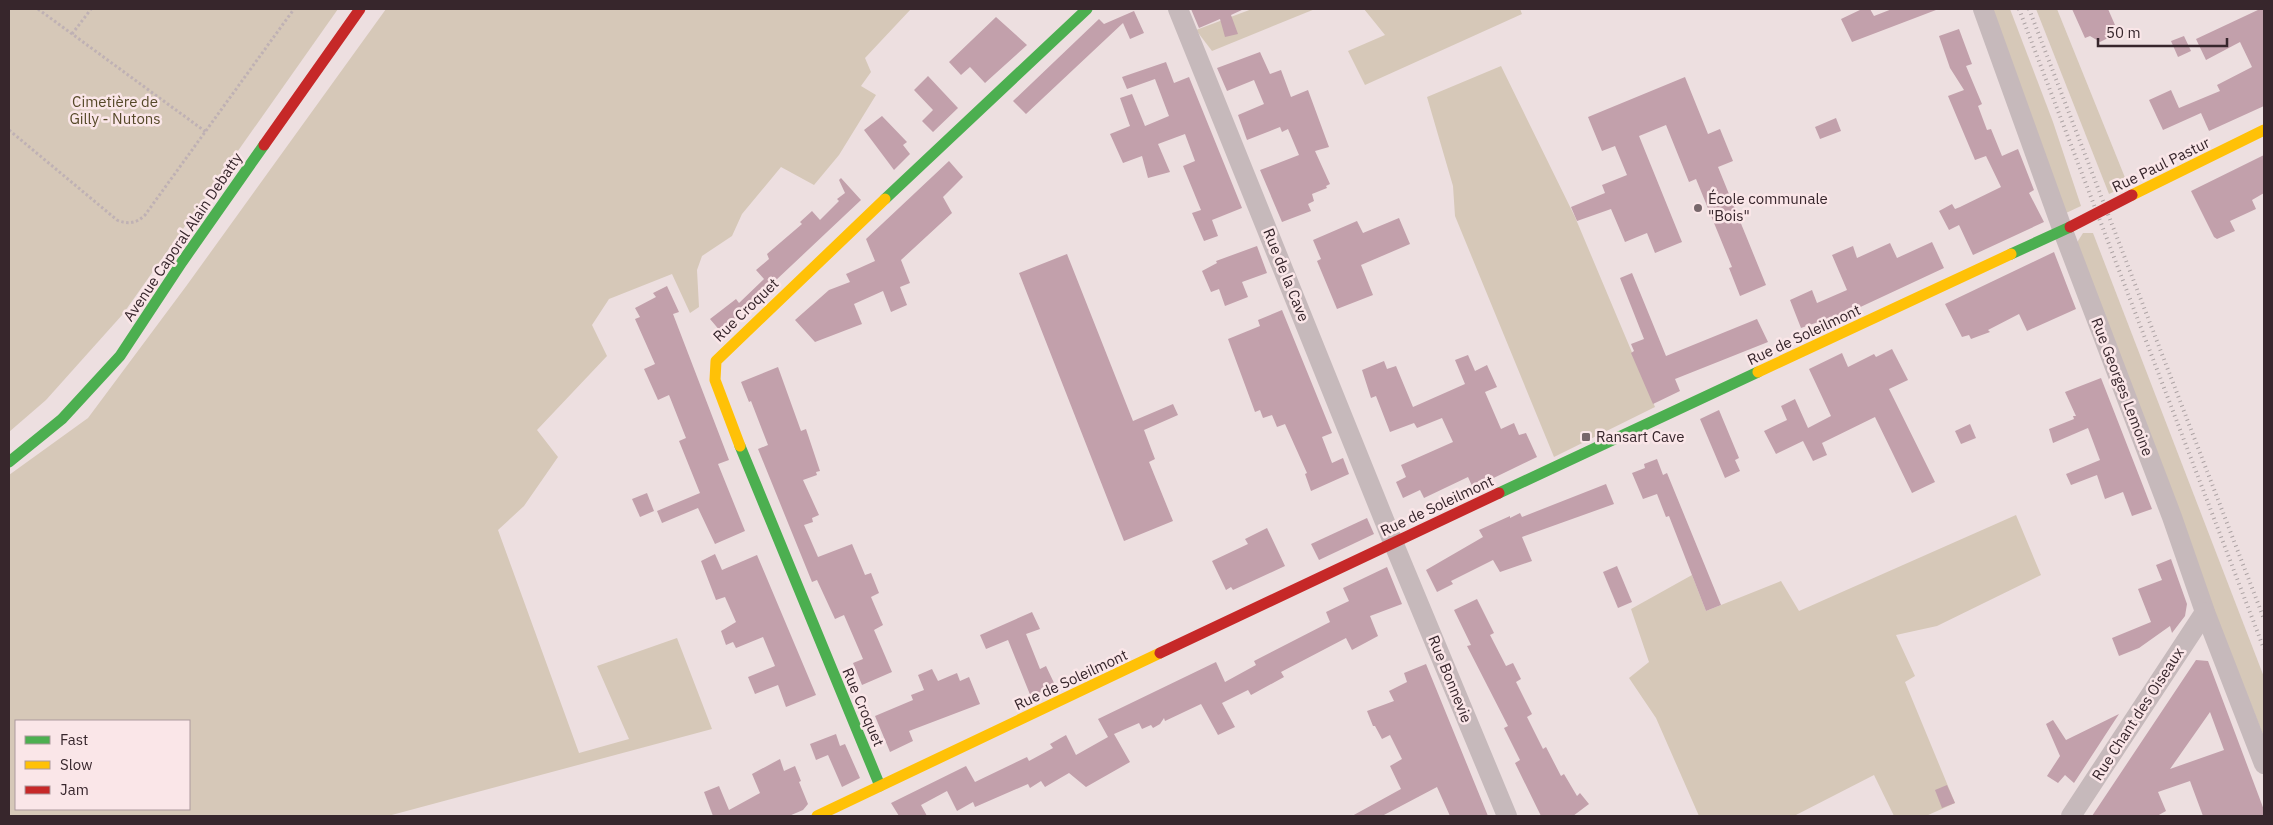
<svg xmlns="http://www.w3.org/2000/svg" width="2273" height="825" font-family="'IBM Plex Sans',sans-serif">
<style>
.green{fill:#d6c8b8;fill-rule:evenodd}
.building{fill:#c2a0ab;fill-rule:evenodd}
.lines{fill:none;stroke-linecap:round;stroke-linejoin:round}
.path{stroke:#bfb1b4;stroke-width:3;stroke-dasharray:2.5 2.5;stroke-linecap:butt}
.street{stroke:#c6b9bb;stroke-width:20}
.fast{stroke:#4caf50;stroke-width:11}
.slow{stroke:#ffc107;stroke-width:11}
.jam{stroke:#c62828;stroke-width:11}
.rail{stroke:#ada3a4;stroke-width:4;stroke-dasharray:1 4;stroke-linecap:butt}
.jam-bridge{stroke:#c62828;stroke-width:11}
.poi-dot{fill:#77676b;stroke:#fae6e8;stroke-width:2}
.labels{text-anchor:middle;stroke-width:5;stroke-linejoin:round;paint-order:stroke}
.park-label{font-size:15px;fill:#564929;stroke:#fae6e8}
.street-label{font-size:15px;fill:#37262c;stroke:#fae6e8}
.poi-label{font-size:15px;fill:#37262c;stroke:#fae6e8;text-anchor:start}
</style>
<rect width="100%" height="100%" fill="#eddfe0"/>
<!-- green -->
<g class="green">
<polygon points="9,9 338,9 123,314 46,400 9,432"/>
<path d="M386 9H911L865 58 871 72 861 86 876 95 839 155 814 185 781 167 742 214 732 236 702 256 697 270 699 307 690 313 672 274 609 299 592 325 607 356 537 430 558 457 524 506 498 530 579 753 629 739 597 666 677 638 712 729 388 816H9V475L88 418 187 285ZM16 721H189V809H16Z"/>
<polygon points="1252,9 1315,9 1212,51 1196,30"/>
<polygon points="1364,9 1520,9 1522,14 1365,85 1348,51 1385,35"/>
<polygon points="1983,9 2010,9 2053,122 2081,206 2066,213"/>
<polygon points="2036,9 2057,9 2128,185 2109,194"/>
<polygon points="1501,66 1575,217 1655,407 1554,457 1455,216 1453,186 1427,97"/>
<polygon points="2083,233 2093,233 2264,677 2264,737 2071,252"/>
<polygon points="2016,515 2041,575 1937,626 1896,635 1915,676 1905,682 1955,803 1926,816 1894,816 1874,775 1794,816 1699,816 1656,718 1629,678 1649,662 1631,609 1692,575 1706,611 1781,581 1799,611"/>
</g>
<!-- building -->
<g class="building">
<polygon points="1191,9 1244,9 1231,15 1238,34 1225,37 1220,19 1199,28"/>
<polygon points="1862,9 1870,9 1874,16 1892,9 1936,10 1852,42 1841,19"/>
<polygon points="2072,9 2108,9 2115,25 2111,27 2108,38 2100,42 2090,36 2085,38"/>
<polygon points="2260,9 2264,9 2264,47 2263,48 2264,106 2209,131 2201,113 2163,130 2149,100 2171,90 2179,108 2220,91 2217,85 2252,67 2240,42 2206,60 2196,39"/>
<polygon points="1134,11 1144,33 1130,39 1123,23 1026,114 1013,101 1099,19 1104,24"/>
<polygon points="996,17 1027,45 985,83 970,67 961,75 949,62"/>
<polygon points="1959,29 1972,64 1966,66 1982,104 1978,106 1987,130 1991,129 2002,156 2018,149 2034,190 2029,193 2044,222 1973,255 1959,225 1949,230 1939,211 1952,204 1955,209 1960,207 2001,187 1986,156 1975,160 1948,96 1964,90 1950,68 1939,36"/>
<polygon points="2184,36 2191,51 2178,57 2171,41"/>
<polygon points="1260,52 1270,74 1281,70 1291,97 1308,90 1329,147 1315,151 1330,184 1326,186 1327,188 1312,194 1314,201 1308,204 1311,211 1282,222 1260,170 1299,155 1288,129 1282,132 1280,127 1247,140 1238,115 1264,104 1254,80 1227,91 1217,68"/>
<polygon points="1166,62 1174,83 1189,77 1242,208 1212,220 1218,236 1204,241 1192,213 1201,210 1183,166 1195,161 1185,134 1158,144 1170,172 1148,178 1142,156 1123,163 1110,134 1130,126 1120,98 1132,94 1145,126 1169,116 1155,79 1127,89 1122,77"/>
<polygon points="928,76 958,108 933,132 922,121 933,110 914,90"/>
<polygon points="1685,77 1708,134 1720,129 1733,161 1718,167 1766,285 1740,296 1729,268 1732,267 1696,179 1689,182 1666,125 1639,136 1682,242 1655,253 1647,233 1625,242 1611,209 1577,221 1571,207 1605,193 1602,185 1627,175 1615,146 1602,151 1588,117"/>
<polygon points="882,116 907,142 903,145 910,154 894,170 864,130"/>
<polygon points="1836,118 1841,131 1820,139 1815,127"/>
<polygon points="2264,155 2264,193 2252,200 2256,209 2230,221 2235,231 2217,239 2214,237 2191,191"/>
<polygon points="949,161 963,177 943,197 952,213 901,260 910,283 900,287 907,305 891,312 883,291 854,304 862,324 815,342 795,320 829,290 850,282 846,274 875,261 866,239"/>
<polygon points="841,178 861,200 721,332 710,319 736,299 739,303 764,279 756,270 769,259 767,254 802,224 800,222 812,211 820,220 839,201 837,199 845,193 839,180"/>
<polygon points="1399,218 1410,244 1361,265 1373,295 1337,309 1317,261 1321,259 1313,240 1357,221 1363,233"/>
<polygon points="1932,242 1944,268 1839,317 1838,315 1801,328 1790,300 1812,290 1817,303 1847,290 1832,255 1853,246 1857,258 1890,243 1897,258"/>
<polygon points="1257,246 1267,273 1242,282 1248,297 1225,306 1219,289 1211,292 1202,271 1217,263 1216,261"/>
<polygon points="2054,252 2076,309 2027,331 2019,314 1988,330 1990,332 1971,339 1969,335 1962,337 1945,304"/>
<polygon points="1067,254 1133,421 1173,404 1178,415 1144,430 1155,459 1149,462 1173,521 1124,541 1019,273"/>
<polygon points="1632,273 1666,356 1757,319 1768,342 1675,379 1680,391 1653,404 1631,353 1634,351 1631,344 1644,339 1620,278"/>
<polygon points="667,286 679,312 673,314 729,460 718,464 745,531 715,544 698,508 662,523 657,511 700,493 679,441 686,438 669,395 658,400 644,369 655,364 635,319 640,317 635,308 656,297 653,293"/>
<polygon points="1282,310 1332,433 1322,437 1332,463 1343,458 1349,474 1311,491 1305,474 1307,473 1285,424 1277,427 1272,415 1263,418 1260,410 1255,412 1228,339 1260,326 1258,320"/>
<polygon points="1892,349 1908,380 1889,389 1935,482 1912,493 1875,417 1822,443 1827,455 1813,461 1803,441 1776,454 1764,431 1787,420 1781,406 1795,399 1808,428 1831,416 1809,369 1842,353 1848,367 1874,354 1876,357"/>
<polygon points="1468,355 1475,371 1487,365 1497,387 1485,392 1501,429 1514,423 1519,435 1526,433 1537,457 1473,488 1468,477 1424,498 1420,490 1403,498 1396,482 1406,477 1401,465 1453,442 1442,418 1417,428 1414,423 1390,432 1376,396 1371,398 1362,370 1384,361 1387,369 1396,366 1413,407 1465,384 1455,360"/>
<polygon points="778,367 801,431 806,429 820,471 816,472 817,475 803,480 819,515 812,518 813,522 804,525 818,557 852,544 865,575 871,573 879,593 871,597 883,625 874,630 892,672 862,685 853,663 863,659 844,615 835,619 817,580 812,582 758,449 768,445 751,401 749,402 741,382"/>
<polygon points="2101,378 2152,509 2132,516 2123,492 2105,499 2097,475 2071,485 2066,474 2100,460 2088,428 2053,443 2049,429 2074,419 2073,416 2076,416 2065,392"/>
<polygon points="1719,410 1739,458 1735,460 1740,471 1725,478 1700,419"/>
<polygon points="1970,424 1976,438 1961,444 1955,431"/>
<polygon points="1657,459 1663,475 1667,473 1721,605 1706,611 1669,516 1666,517 1657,494 1643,499 1632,473 1645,468 1644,464"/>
<polygon points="1606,484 1614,504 1522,537 1532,561 1500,572 1493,560 1451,581 1453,584 1437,592 1426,570 1483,537 1479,530 1510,516 1510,518 1520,513 1522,517"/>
<polygon points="647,493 654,511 640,517 632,499"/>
<polygon points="1367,518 1374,534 1319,560 1311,544"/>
<polygon points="1267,528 1285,566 1233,590 1231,587 1226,590 1212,561 1248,544 1245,539"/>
<polygon points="715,554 722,570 757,555 816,695 786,707 778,685 755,694 748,677 775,666 763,637 736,648 733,642 726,645 721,631 736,622 725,597 716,600 701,561"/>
<polygon points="2171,559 2187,604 2185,616 2172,633 2170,626 2139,648 2119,656 2112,638 2151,622 2138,589 2162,580 2156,565"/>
<polygon points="1617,566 1632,602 1618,608 1603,572"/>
<polygon points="1387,567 1402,604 1370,616 1378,636 1352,650 1346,638 1281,672 1284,677 1251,695 1248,690 1222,703 1235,727 1218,735 1201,704 1165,721 1164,718 1160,724 1153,728 1151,725 1142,729 1139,723 1114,734 1130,762 1086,787 1069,773 1045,787 1041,781 1030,788 1028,784 975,807 973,802 957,811 947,791 921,805 927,816 899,816 891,803 966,766 975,782 1027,757 1029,761 1053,748 1050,744 1066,735 1076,755 1108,737 1098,719 1216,662 1225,682 1256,665 1254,661 1330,622 1326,612 1349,601 1343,588"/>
<polygon points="1477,599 1494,633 1490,635 1506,666 1513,663 1521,679 1516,682 1532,714 1527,717 1543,749 1546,747 1561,776 1564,774 1577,796 1580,793 1589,804 1573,816 1541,816 1515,763 1520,760 1504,728 1508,726 1467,646 1471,645 1454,610"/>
<polygon points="1032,612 1040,629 1026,634 1040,669 1046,666 1055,685 1031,697 1008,640 986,649 980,635"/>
<path d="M2196 660 2208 661 2264 810V816H2203L2190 781 2158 792 2166 811 2157 816H2092ZM2210 712 2224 750 2170 769 2196 732Z"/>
<polygon points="1426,664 1488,816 1450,816 1437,787 1382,816 1352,816 1401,789 1390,766 1402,759 1390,735 1382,739 1375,726 1373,726 1367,711 1394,701 1389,691 1407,682 1404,673"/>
<polygon points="932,669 938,681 957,673 960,681 969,677 980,704 909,731 913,741 890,752 875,716 913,700 911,695 924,690 918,675"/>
<polygon points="2119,714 2074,783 2065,775 2058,783 2047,776 2060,756 2046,724 2053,720 2066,740"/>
<polygon points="836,734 840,746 845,744 860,778 842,787 828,755 816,760 810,744"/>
<polygon points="780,759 784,771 795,766 801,781 799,782 808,804 803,810 789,816 713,816 704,792 719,786 729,810 760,793 752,774"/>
<polygon points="1947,785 1955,803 1942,808 1935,790"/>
</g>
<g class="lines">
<!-- path -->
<g class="path">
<polyline points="38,9 206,132"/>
<polyline points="72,34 91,9"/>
<path d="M9 130 117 220C128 225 137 223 145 215L294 9"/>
</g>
<!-- street -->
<g class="street">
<polyline points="1178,9 1393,542 1507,816"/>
<polyline points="1983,9 2063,231 2172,517 2205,612 2264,764"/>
<polyline points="2071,816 2205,612"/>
</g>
<!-- fast -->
<g class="fast">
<polyline points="885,199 1087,9"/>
<polyline points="2011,254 2070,227"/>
<polyline points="740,446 880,786"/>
<polyline points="9,462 62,419 120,356 182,262 264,145"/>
<polyline points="1499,493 1758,372"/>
</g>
<!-- slow -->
<g class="slow">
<polyline points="2132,195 2264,130"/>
<polyline points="1758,372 2011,254"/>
<polyline points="740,446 715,380 716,361 885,199"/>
<polyline points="817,816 1160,653"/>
</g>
<!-- jam -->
<g class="jam">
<polyline points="264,145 360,9"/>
<polyline points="1160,653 1499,493"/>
</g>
<!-- rail -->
<g class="rail">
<polyline points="2019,9 2264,649"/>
<polyline points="2029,9 2264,619"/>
</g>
<!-- jam-bridge -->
<polyline class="jam-bridge" points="2070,227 2132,195"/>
</g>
<!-- markers -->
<g class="poi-dot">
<circle cx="1698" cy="208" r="5"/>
<rect x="1581" y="432" width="10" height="10" rx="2.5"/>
</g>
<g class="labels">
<!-- park labels -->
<g class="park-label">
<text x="115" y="107">Cimetière de<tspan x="115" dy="17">Gilly - Nutons</tspan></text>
</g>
<!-- street labels -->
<g class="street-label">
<text transform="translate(2161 165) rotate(-26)" y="5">Rue Paul Pastur</text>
<text transform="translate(183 237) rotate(-56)" y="5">Avenue Caporal Alain Debatty</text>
<text transform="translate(1286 275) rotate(68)" y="5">Rue de la Cave</text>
<text transform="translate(746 310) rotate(-44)" y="5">Rue Croquet</text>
<text transform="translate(1804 335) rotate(-25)" y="5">Rue de Soleilmont</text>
<text transform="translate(2122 387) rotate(69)" y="5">Rue Georges Lemoine</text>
<text transform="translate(1437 506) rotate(-25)" y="5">Rue de Soleilmont</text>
<text transform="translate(1450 679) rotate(68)" y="5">Rue Bonnevie</text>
<text transform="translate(1071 680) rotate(-25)" y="5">Rue de Soleilmont</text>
<text transform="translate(863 707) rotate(67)" y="5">Rue Croquet</text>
<text transform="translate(2138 714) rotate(-57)" y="5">Rue Chant des Oiseaux</text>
</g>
<!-- poi labels -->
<g class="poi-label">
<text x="1708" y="204">École communale<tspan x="1708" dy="17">"Bois"</tspan></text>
<text x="1596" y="442">Ransart Cave</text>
</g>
</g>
<!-- border -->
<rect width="2273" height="825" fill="none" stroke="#37262c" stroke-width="20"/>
<!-- legend -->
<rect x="15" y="720" width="175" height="90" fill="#fae6e8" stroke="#ac999d"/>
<rect x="25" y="736" width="25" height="8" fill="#4caf50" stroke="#ac999d"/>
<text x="60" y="745" font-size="15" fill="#37262c">Fast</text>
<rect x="25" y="761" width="25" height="8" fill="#ffc107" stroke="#ac999d"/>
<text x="60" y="770" font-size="15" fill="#37262c">Slow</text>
<rect x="25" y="786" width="25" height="8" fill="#c62828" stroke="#ac999d"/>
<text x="60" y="795" font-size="15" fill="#37262c">Jam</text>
<!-- scale -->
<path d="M2098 38v8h129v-8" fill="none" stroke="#37262c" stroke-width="2.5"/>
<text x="2106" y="38" font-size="15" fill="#37262c" stroke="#fae6e8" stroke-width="4" paint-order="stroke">50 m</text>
</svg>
